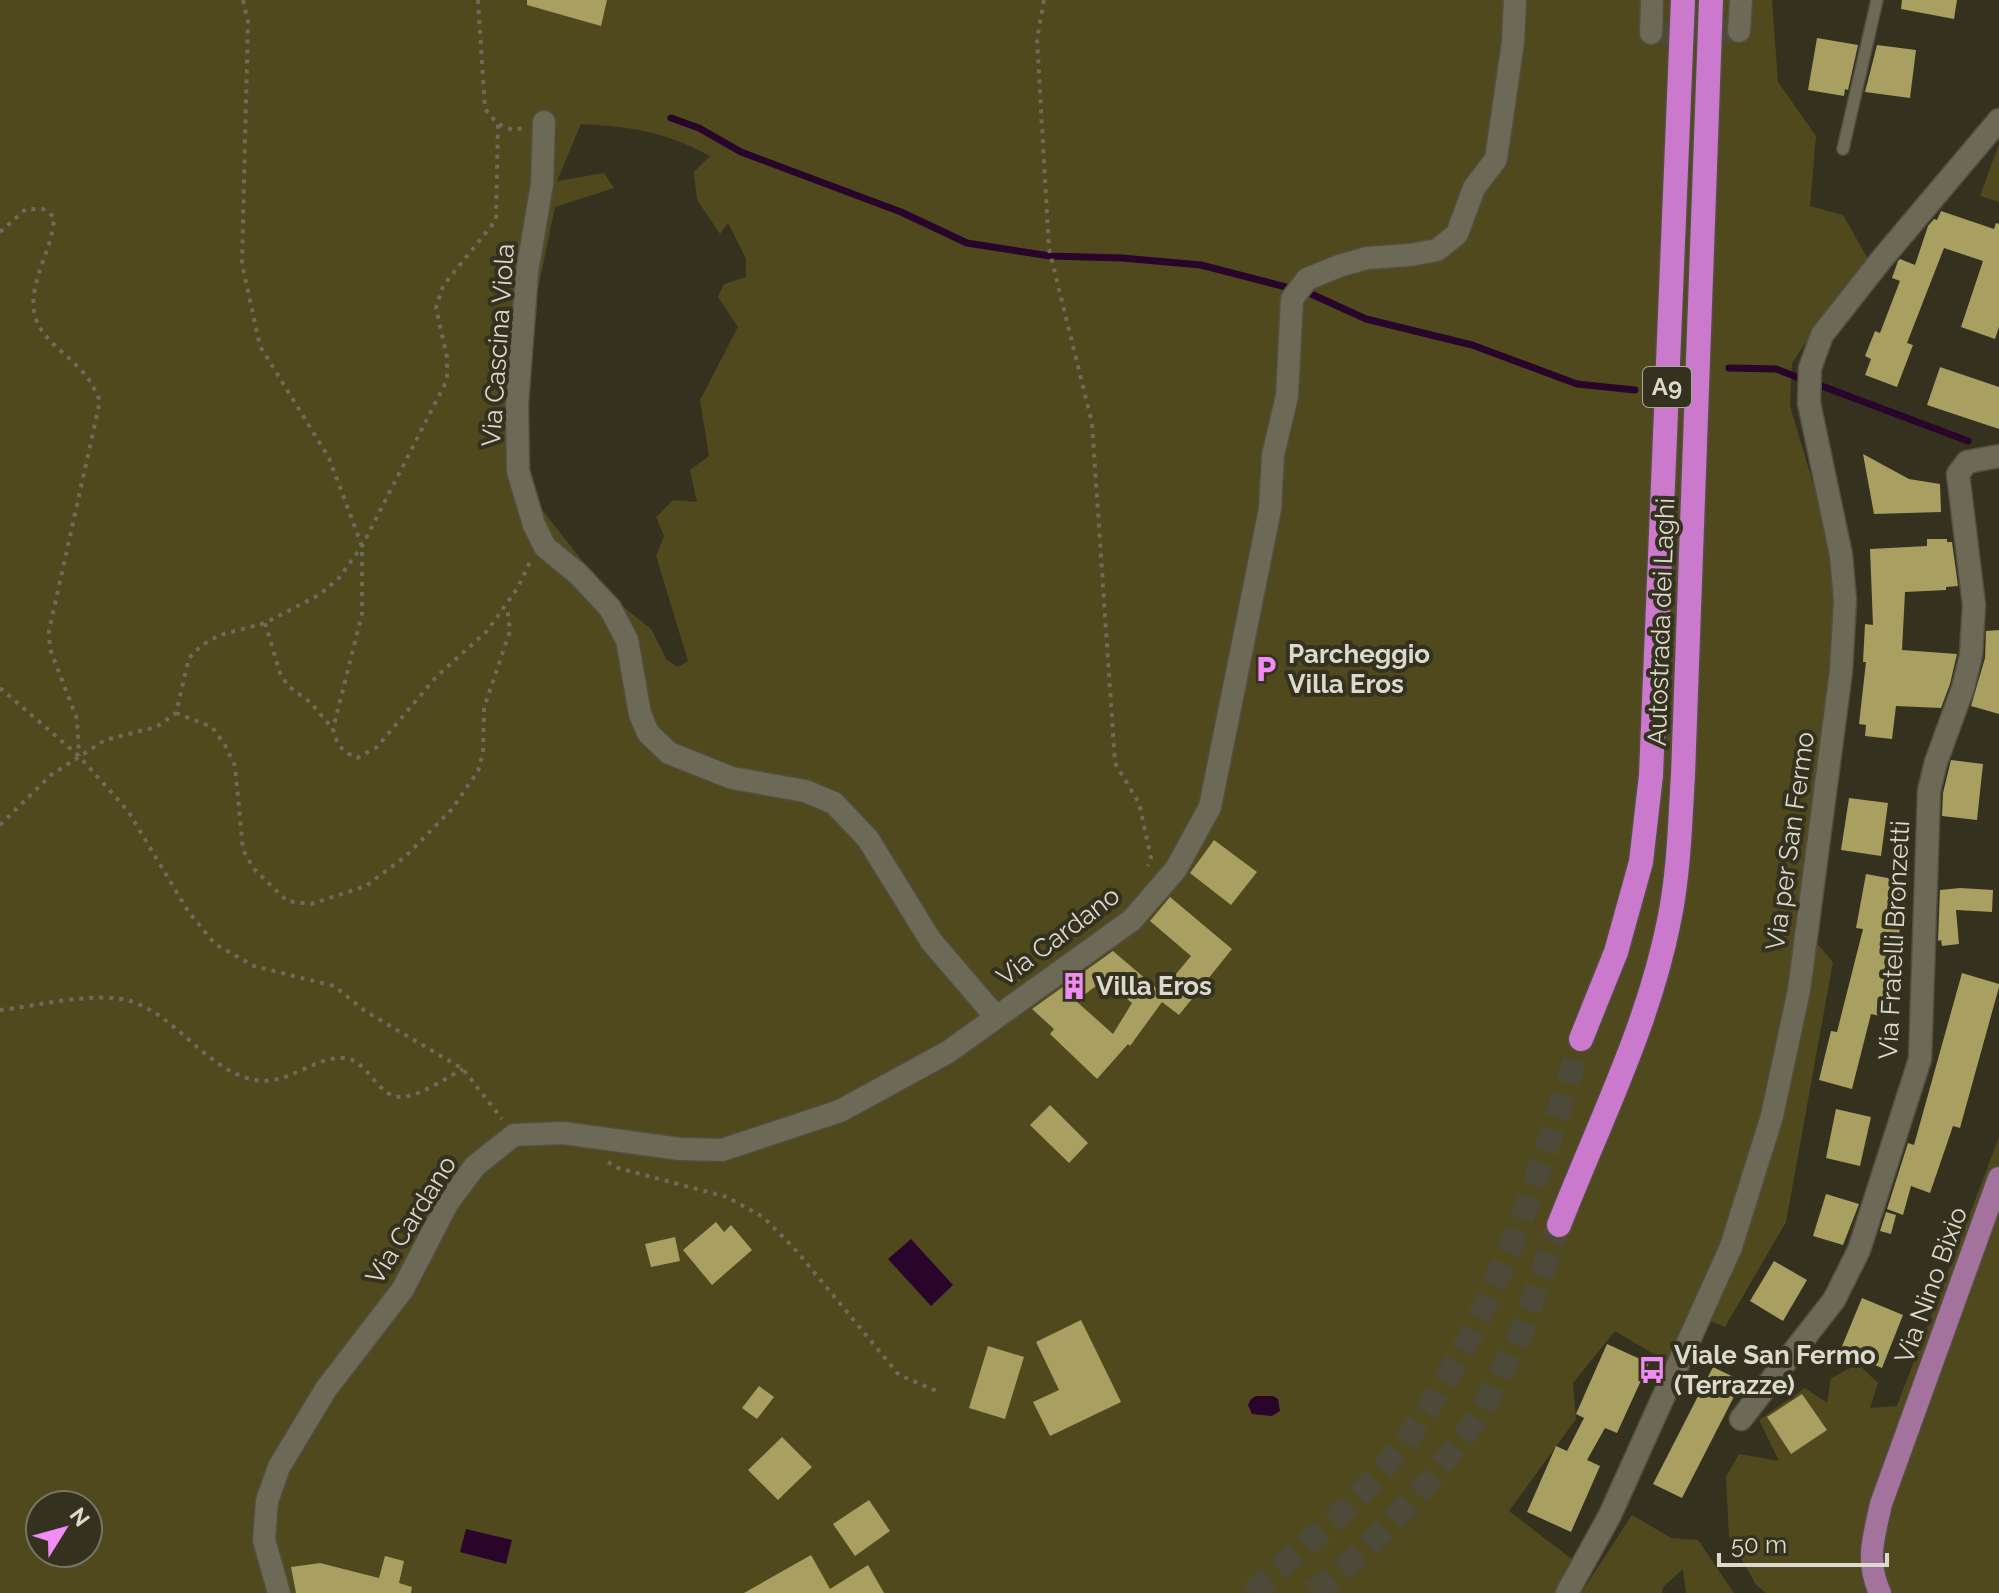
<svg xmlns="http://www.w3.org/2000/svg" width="1999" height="1593" font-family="Raleway,sans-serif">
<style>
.green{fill:#50491d;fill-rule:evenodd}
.water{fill:#29052b}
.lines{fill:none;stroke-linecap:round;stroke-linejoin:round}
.stream{stroke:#29052b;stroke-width:7}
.building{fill:#a89f61;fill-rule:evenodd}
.minor-tunnel{stroke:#4d4a39;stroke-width:22;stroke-dasharray:22 11;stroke-linecap:butt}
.motorway-tunnel{stroke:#4d4a39;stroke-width:24;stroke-dasharray:24 12;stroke-linecap:butt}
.service-casing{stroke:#524f40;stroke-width:14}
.minor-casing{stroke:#524f40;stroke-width:25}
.secondary-casing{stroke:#524f40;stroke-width:25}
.primary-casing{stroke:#524f40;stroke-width:25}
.motorway-casing{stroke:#524f40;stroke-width:27}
.path{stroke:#6d6b5b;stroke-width:4;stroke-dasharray:4 6;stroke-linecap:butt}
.service{stroke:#6c6956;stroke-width:11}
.minor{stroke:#6c6956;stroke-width:22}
.secondary{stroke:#6c6956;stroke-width:22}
.primary{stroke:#a4739d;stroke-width:22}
.motorway{stroke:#ca79cd;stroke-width:24}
.motorway-bridge-casing{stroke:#524f40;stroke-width:27;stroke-linecap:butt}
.motorway-bridge{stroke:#ca79cd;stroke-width:24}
.labels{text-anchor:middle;stroke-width:8;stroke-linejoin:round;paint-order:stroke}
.shield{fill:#34311f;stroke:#aaa79a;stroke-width:2}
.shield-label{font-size:24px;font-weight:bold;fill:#dcdacf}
.street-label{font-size:26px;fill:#dcdacf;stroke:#34311f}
.poi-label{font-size:26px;font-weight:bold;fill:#dcdacf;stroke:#34311f;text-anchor:start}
</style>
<rect width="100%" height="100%" fill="#34311f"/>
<!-- green -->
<g class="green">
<path d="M0 0H1772L1778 82 1816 136 1810 206 1843 215 1872 266 1835 299 1792 363 1790 406 1834 554 1840 614 1800 924 1833 962 1786 1222 1725 1327 1693 1314 1667 1362 1615 1331 1573 1383 1576 1419 1509 1511 1573 1560 1556 1593H0ZM581 124C633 127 663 131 710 156L694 172 697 200 720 234 728 223 746 259V277L724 284 718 297 738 327 700 400 709 456 690 470 697 502 673 500 656 517 664 536 656 556 688 661 678 667 667 660 651 629 610 596 536 502 521 460 532 318 555 207 614 188 604 173 557 181ZM40 1505H88V1553H40Z"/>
<polygon points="1999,144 1999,202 1980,196"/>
<polygon points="1999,1137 1999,1593 1766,1593 1756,1585 1729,1536 1726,1477 1739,1454 1779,1461 1759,1420 1805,1388 1827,1403 1831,1378 1858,1364 1878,1383 1870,1408 1897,1406"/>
<polygon points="1632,1515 1671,1538 1698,1540 1734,1593 1686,1593 1683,1569 1663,1587 1662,1593 1581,1593"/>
</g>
<!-- water -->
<g class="water">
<polygon points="911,1239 953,1285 931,1306 888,1259"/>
<polygon points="1256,1396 1273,1396 1278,1399 1280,1411 1272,1416 1252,1414 1248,1405 1251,1399"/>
<polygon points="466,1529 512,1540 506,1564 460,1552"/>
</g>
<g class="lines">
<!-- stream -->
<g class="stream">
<polyline points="671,118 699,128 741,152 901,212 967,243 1050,256 1122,258 1201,265 1309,293 1366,319 1472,345 1577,384 1635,390"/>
<polyline points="1729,368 1776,369 1802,379"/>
<polyline points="1819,385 1968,441"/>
</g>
</g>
<!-- building -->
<g class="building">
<polygon points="527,0 607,0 601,26 527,5"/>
<polygon points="1902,0 1957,0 1954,19 1901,9"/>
<polygon points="1817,38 1858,45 1848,90 1845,89 1844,96 1808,90"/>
<polygon points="1877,45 1916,50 1910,98 1865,92"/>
<polygon points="1941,211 1994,229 1996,223 1999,224 1999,327 1995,339 1961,327 1983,261 1944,248 1907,343 1913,345 1897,387 1865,375 1871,359 1865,356 1875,331 1880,333 1900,281 1892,278 1898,261 1900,259 1915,265 1928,226 1934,219 1937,220"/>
<polygon points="1940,367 1999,387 1999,429 1927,405"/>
<polygon points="1863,454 1909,479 1940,484 1941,512 1874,514"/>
<polygon points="1927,539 1947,539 1947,542 1952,542 1958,586 1946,587 1946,590 1905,592 1902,650 1957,654 1950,684 1941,708 1896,706 1892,739 1865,736 1866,725 1859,724 1866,662 1863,662 1865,624 1873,625 1870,549 1927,546"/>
<polygon points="1999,630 1999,714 1971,706 1985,658 1986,631"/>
<polygon points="1951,760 1983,764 1977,820 1942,816 1943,793"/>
<polygon points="1849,798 1888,803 1881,856 1841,850"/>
<polygon points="1214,840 1257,872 1231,905 1190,873"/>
<polygon points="1866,874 1909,882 1896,950 1885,951 1895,954 1880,1016 1871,1014 1852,1089 1819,1080 1831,1031 1837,1032 1863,929 1856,928"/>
<polygon points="1960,888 1993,890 1992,912 1956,910 1959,944 1942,946 1941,940 1938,941 1940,890"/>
<path d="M1170 897 1232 949 1179 1015 1162 1002 1130 1046 1128 1044 1097 1079 1050 1034 1054 1029 1032 1009 1113 951 1161 992 1191 956 1150 921ZM1104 980 1132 1003 1113 1034 1076 1001Z"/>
<polygon points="1962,973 1999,984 1999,987 1960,1128 1953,1126 1930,1193 1911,1186 1903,1215 1887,1209 1908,1143 1914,1145"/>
<polygon points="1050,1105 1088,1143 1069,1163 1030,1125"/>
<polygon points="1836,1109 1871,1117 1860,1166 1826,1158"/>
<polygon points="1826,1194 1859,1204 1843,1245 1813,1236"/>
<polygon points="1886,1212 1896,1215 1891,1234 1880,1231"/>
<polygon points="716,1222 724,1232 731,1225 752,1250 712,1285 683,1250"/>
<polygon points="675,1237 680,1261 651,1267 645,1244"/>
<polygon points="1774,1261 1807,1280 1783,1321 1750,1301"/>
<polygon points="1862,1298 1903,1315 1882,1368 1840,1351"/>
<polygon points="1081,1320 1121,1402 1050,1436 1033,1402 1059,1390 1036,1342"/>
<polygon points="1607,1344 1649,1363 1617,1433 1605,1428 1587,1460 1600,1466 1571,1532 1527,1512 1556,1446 1567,1451 1584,1418 1576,1414"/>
<polygon points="988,1346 1024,1357 1005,1419 969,1408"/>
<polygon points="1713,1367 1742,1381 1682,1498 1653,1484"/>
<polygon points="759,1386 774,1397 757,1419 742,1408"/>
<polygon points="1802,1394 1827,1430 1791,1454 1767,1417"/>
<polygon points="782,1437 812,1467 778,1500 748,1470"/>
<polygon points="869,1500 890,1531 855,1556 833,1524"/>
<polygon points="811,1555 830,1589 868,1565 884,1593 744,1593"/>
<polygon points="385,1556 404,1561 399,1583 412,1587 411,1593 296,1593 291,1567 320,1563 379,1578"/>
</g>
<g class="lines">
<!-- minor-tunnel -->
<polyline class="minor-tunnel" points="1651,33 1739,31"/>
<!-- motorway-tunnel -->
<g class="motorway-tunnel">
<path d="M1251 1593C1299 1550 1351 1509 1392 1458 1489 1337 1536 1185 1581 1039"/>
<polyline points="1314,1593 1365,1550 1432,1478 1479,1416 1520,1335 1559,1225"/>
</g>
<!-- service casing -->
<g class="service-casing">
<polyline id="service" points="1843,149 1877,0"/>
</g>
<!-- minor casing -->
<g class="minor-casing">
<g id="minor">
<polyline points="1739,31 1741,0"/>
<polyline points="1651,33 1652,0"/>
<polyline points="544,122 542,184 527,272 517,404 518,471 534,525 545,547 578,574 610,608 627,640 640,714 648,733 669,753 732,778 805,791 834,803 868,839 931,941 996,1017"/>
<polyline points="1741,1419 1834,1300 1859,1250 1920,1059 1929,791 1936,762 1963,688 1971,655 1974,605 1958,474 1967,462 1999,456"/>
<polyline points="279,1593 264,1540 267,1501 279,1467 326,1389 403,1289 447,1204 475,1166 514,1135 563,1133 680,1149 722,1150 840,1111 948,1052 1132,920 1176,869 1210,807 1270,509 1273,455 1287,396 1292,299 1307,279 1339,266 1367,258 1410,255 1437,250 1457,234 1474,188 1496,159 1513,42 1515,0"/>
</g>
</g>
<!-- secondary casing -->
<g class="secondary-casing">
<polyline id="secondary" points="1567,1593 1610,1515 1731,1247 1772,1116 1799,990 1841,671 1845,600 1841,555 1809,403 1810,368 1822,335 1881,260 1999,120"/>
</g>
<!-- primary casing -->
<g class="primary-casing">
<path id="primary" d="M1880 1593C1865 1560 1874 1537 1881 1504L1999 1178"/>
</g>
<!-- motorway casing -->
<g class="motorway-casing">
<g id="motorway">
<polyline points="1581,1039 1616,952 1641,862 1651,775"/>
<path d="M1559 1225C1598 1125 1648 1027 1669 921 1679 873 1680 823 1683 775"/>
</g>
</g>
<!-- path -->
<g class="path">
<path d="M243 0 248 22 242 264 260 346 329 458 362 546V614L333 729C337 745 341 751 357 758L377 747 436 677 487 631 517 589 530 562"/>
<polyline points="478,0 485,109 498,124 513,130 523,128"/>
<polyline points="1044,0 1037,39 1049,249 1092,423 1115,763 1139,803 1151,858 1148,866"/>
<path d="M0 232 26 209H43L54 217C53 245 37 268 34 295 29 333 58 345 81 370 90 379 95 390 100 401L49 631 50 649 77 719 79 756"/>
<polyline points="265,623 280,673 288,686 310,702 333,729"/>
<polyline points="0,688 79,756 128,811 188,911 215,944 254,966 334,986 365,1011 463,1069 502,1119"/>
<polyline points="176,713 212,727 225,745 235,766 243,850 254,869 287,901 311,904 366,886 406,856 452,809 478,771 483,753 484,708 510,631 507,607"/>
<polyline points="0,825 51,775 105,740 156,727 176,713 189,658 202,645 220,635 265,623 319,595 339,578 362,546 447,380 447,357 436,308 443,286 496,220 498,124"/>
<path d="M0 1010C37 1006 99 990 133 1002 179 1018 206 1070 255 1080 287 1086 313 1057 343 1058 371 1059 377 1104 408 1096 426 1092 446 1078 463 1069"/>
<polyline points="608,1162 618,1168 727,1197 763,1217 794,1248 899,1375 939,1392"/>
</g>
<!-- service -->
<use href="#service" class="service"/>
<!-- minor -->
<use href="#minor" class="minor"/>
<!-- secondary -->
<use href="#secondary" class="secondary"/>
<!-- primary -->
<use href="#primary" class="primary"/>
<!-- motorway -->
<use href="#motorway" class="motorway"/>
<!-- motorway-bridge casing -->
<g class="motorway-bridge-casing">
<g id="motorway-bridge">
<polyline points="1651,775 1683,0"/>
<polyline points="1683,775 1711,0"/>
</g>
</g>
<!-- motorway-bridge -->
<use href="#motorway-bridge" class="motorway-bridge"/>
</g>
<!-- icons -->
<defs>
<g id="parking-bare" transform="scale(2.16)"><path d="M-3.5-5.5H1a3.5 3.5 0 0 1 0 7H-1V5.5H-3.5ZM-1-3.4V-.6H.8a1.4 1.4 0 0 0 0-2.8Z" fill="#f18bf5" stroke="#34311f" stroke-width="2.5" paint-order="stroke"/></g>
<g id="building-bare" transform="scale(2.16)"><path d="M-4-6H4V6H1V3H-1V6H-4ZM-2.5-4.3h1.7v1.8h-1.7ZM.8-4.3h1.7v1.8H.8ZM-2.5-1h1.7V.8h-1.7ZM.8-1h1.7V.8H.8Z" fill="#f18bf5" stroke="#34311f" stroke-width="2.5" paint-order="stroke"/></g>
<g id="bus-bare" transform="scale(2.16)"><path d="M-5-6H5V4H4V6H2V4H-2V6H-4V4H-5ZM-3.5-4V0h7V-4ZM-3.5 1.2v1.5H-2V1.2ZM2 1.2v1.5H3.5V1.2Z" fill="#f18bf5" stroke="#34311f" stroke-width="2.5" paint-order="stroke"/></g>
</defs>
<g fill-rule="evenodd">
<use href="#parking-bare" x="1266" y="669"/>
<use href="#building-bare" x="1074" y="986"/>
<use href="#bus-bare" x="1652" y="1370"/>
</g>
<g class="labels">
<!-- shield labels -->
<rect class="shield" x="1643" y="367" width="48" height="40" rx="6"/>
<g class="shield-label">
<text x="1667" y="395">A9</text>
</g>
<!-- street labels -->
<g class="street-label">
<text transform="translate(498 345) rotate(-86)" y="9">Via Cascina Viola</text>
<text transform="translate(1661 622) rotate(-88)" y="9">Autostrada dei Laghi</text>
<text transform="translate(1790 841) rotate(-82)" y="9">Via per San Fermo</text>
<text transform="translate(1058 936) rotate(-37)" y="9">Via Cardano</text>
<text transform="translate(1894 940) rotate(-87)" y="9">Via Fratelli Bronzetti</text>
<text transform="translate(411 1220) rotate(-58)" y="9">Via Cardano</text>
<text transform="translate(1931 1285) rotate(-70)" y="9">Via Nino Bixio</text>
</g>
<!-- poi labels -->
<g class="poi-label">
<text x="1288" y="663">Parcheggio<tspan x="1288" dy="30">Villa Eros</tspan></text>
<text x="1096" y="995">Villa Eros</text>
<text x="1674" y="1364">Viale San Fermo<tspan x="1674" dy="30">(Terrazze)</tspan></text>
</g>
</g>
<!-- north arrow -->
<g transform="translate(64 1529) rotate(53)"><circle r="38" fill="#34311f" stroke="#777565" stroke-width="2"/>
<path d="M0-6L14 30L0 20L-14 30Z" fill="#f18bf5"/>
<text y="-12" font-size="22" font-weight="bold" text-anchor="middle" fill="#dcdacf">N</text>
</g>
<!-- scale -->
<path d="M1719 1553v12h168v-12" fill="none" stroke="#dcdacf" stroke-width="4"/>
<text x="1731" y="1553" font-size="24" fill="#dcdacf" stroke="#34311f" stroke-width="6" paint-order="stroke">50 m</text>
</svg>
